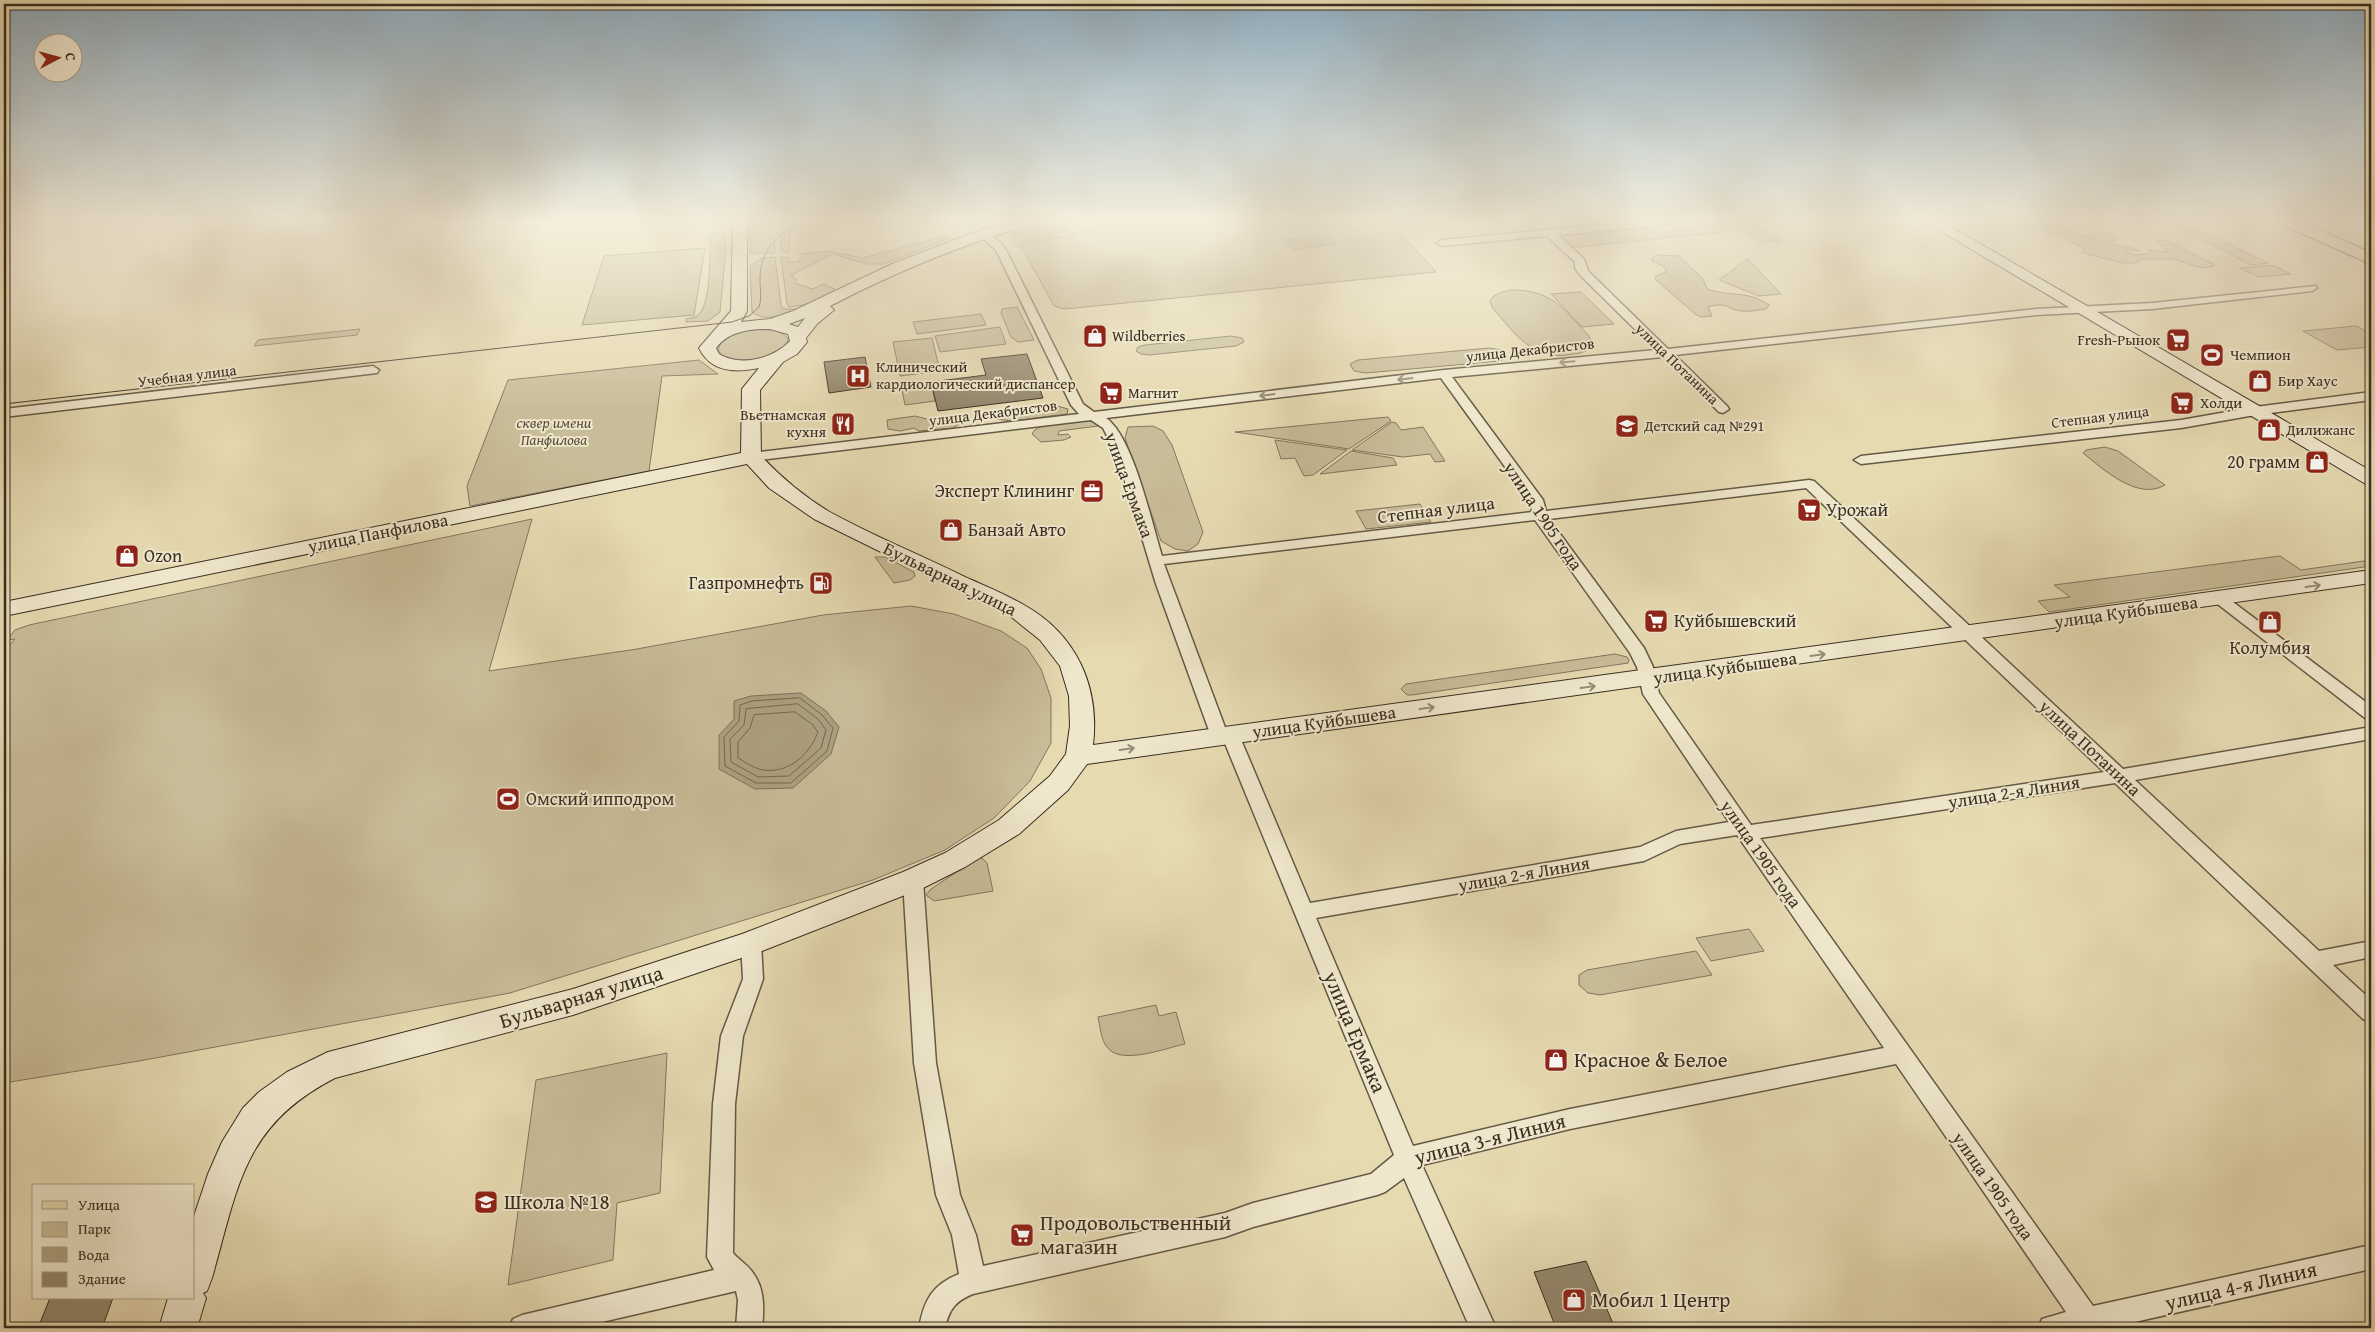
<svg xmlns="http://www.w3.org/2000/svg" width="2375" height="1332" font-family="'Gentium Book Plus',serif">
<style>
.green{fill:#c9bd99;stroke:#82765e}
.water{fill:#aca080;stroke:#7e725a}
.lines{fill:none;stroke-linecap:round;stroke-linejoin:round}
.shore{stroke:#736751;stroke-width:1}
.building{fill:#93876c;stroke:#3a2e22}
.minor-casing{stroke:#655946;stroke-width:3}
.secondary-casing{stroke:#3a2e22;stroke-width:2}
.primary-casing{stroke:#3a2e22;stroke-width:3}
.minor{fill:#efe7cc;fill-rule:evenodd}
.secondary{fill:#efe7cc;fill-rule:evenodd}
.primary{fill:#e6dab1;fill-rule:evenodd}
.tram{stroke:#3a2e22;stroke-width:1}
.oneway{stroke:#948a77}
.labels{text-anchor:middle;stroke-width:4;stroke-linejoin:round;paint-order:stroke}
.far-poi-label{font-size:15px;fill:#3a2e22;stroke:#efe7cc;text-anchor:start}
.far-street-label{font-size:15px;fill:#3a2e22;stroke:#efe7cc}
.far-park-label{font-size:15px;font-style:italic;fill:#574b3a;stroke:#efe7cc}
.poi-label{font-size:18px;fill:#3a2e22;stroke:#efe7cc;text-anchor:start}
.street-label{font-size:18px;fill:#3a2e22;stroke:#efe7cc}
.near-street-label{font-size:21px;fill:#3a2e22;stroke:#efe7cc}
.near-poi-label{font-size:21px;fill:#3a2e22;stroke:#efe7cc;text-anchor:start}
</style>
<rect width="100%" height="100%" fill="#e6dab1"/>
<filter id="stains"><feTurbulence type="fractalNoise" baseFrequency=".004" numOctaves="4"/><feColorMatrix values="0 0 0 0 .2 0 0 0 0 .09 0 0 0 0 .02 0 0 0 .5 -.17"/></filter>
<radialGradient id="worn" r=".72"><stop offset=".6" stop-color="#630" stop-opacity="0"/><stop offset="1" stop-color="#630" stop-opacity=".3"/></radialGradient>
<!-- green -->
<g class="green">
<polygon points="750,221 762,222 765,230 774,237 775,253 750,253"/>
<polygon points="783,221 818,221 790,231 789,252 781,252 780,237 769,229 768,225 782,223"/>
<polygon points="1121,221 1389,221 1436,272 1075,308 1064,309 1054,306 1026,255 1019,247"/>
<path d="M2036 221C2056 221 2060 230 2078 234 2092 238 2103 230 2117 237L2112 243C2121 248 2131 245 2139 251L2123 249 2133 255 2148 254 2149 250 2168 252 2156 240 2168 241 2214 264V266L2202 268 2174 259H2143L2135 263H2123L2083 253 2084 249 2058 234 2046 233 2043 230 2051 229Z"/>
<polygon points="2181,221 2268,263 2251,265 2169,223"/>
<polygon points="1750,222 1781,241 1760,242 1743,230 1567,248 1553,234 1653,224 1663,231"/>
<polygon points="1056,224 1067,231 1016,246 1013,243 1012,234"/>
<path d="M714 232 723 234 726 248 720 312 708 321 686 322V319C689 318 694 318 697 316 711 307 710 256 710 241L708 238Z"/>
<polygon points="947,236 950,238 884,264 867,264 833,254 791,275 797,280 794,283 813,289 823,284 835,289 833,291 810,304 789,307 787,304 781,257 789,258 790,262 799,262 802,254 829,251 862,258"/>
<polygon points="705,248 694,315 582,325 604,256"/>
<path d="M1657 255 1679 256 1703 279 1707 289C1729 297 1748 290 1769 305L1766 309C1758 310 1750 312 1742 311 1727 310 1728 301 1708 307L1712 316 1701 317 1695 314 1655 279 1656 276 1666 272 1665 267 1652 261V258Z"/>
<path d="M775 257 781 305 783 309H802C788 314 765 323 752 312L750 266 762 258Z"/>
<polygon points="1747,259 1749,260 1781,294 1759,296 1719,280"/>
<polygon points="2272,265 2291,274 2259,277 2240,268"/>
<path d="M1511 290C1553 290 1562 308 1589 336L1592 342C1589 351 1583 353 1574 354 1534 363 1515 334 1492 307L1490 301C1494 293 1502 292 1511 290Z"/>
<polygon points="1581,292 1614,324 1582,327 1551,294"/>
<polygon points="1017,307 1034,340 1018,342 1011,337 1001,313 1002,309"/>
<polygon points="981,314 986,325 917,334 913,322"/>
<polygon points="2356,326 2371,334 2371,347 2337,350 2303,331"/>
<polygon points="1000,327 1006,344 940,352 935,336"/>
<polygon points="360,329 357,335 254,346 258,340"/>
<path d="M763 329 775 330 783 334 788 339 787 345C766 359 746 365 722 355L718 350C722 332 747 330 763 329Z"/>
<polygon points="1231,336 1242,338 1244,342 1236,346 1149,355 1141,354 1136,351 1138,347 1145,345"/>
<polygon points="932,338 940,371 900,376 893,342"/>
<polygon points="1489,348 1501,350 1506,358 1500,361 1366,373 1354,371 1350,364 1358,360"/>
<polygon points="699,360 718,374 662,376 649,471 470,506 467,486 508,380"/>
<polygon points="931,382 935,401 905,405 901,385"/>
<path d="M1057 406 1068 409 1067 414 1012 421 986 418V414C1003 407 1006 411 1021 410 1033 410 1045 407 1057 406Z"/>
<polygon points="915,416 938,422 958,421 959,424 953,428 919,431 914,428 900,431 888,429 887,420"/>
<polygon points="1388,417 1391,421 1349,449 1235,432"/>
<path d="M1085 420 1096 422 1098 426 1059 431 1058 435 1068 434 1071 437 1064 440 1041 442 1032 434C1036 422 1073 421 1085 420Z"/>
<polygon points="1392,422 1396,423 1401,430 1423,427 1445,461 1435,462 1430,454 1403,457 1352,450"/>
<polygon points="1153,426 1163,431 1172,445 1203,532 1198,544 1188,551 1175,549 1161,541 1131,456 1125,438 1128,427"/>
<polygon points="1275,440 1347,450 1313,475 1304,476 1295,458 1281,459"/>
<path d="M2105 447 2118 451 2165 485C2138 501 2104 470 2083 453L2086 450Z"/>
<polygon points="1351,451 1393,458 1397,465 1320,474"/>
<polygon points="1420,504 1431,522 1366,529 1356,511"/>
<polygon points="532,519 489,671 637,649 823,615 911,606 954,614 1001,631 1027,648 1041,669 1051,698 1051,743 1030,781 994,818 945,850 873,880 510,993 139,1061 4,1083 4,651 15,639 7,640 15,630 29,625"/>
<polygon points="2280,556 2301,570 2371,560 2371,566 2049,612 2038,601 2070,597 2054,585"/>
<polygon points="875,557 885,557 914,572 915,576 910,580 894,583"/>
<polygon points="1615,654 1627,657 1629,660 1628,663 1412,695 1407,695 1401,689 1406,684"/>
<polygon points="982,858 987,863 993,891 934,901 926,895 931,889 976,859"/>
<polygon points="1749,929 1764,951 1711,961 1696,938"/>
<polygon points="1696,951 1712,975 1600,995 1588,993 1579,985 1579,975 1587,970"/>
<path d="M1156 1005 1159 1016 1176 1012 1185 1044C1166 1048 1120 1066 1107 1047 1101 1040 1100 1026 1098 1017Z"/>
<polygon points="667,1053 660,1193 617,1203 613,1260 508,1285 536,1080"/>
</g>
<!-- water -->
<g class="water">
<polygon points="1327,235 1336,244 1293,250 1284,240"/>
<polygon points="801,693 826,711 839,727 831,754 793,788 755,789 719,769 719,735 734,719 734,701 751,696"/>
</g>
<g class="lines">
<!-- shore -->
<g class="shore">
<polygon points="800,698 822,715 833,728 827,751 791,783 756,783 725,766 724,737 739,721 740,705 752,701"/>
<polygon points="798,704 818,719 826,730 821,748 789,776 758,777 731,762 730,739 744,725 746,709"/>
<path d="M795 712 813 725 818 732C809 756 786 776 759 769 752 767 745 762 738 758V742L750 728 754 715Z"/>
</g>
</g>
<!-- building -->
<g class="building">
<polygon points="1027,354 1043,398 938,411 931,382 986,375 981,359"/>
<polygon points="865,357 871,387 829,393 824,362"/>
<polygon points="1586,1261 1615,1328 1556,1328 1534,1272"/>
<polygon points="50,1298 113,1298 102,1328 38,1328"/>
</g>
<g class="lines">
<!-- minor casing -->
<g class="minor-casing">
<g id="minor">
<path d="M1642 221H1679L1674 224 1558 235 1584 259 1588 271 1668 349 2036 309 2152 303 2316 286 2317 288 2312 291 2152 309 2036 315 1675 355 1727 406 1729 409 1723 413 1719 412 1663 357 1452 377 1543 500 1546 511 1809 480 1814 481 2123 769 2371 727V739L2135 780 2319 951 2371 941V957L2333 965 2371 1000V1022L2363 1019 2115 783 1760 838 2093 1306 2371 1245V1269L2108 1328H2038L2042 1319 2066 1312 1896 1064 1570 1129 1422 1165 1496 1328H1470L1404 1178 1385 1192 1377 1195 1253 1227 1225 1237 973 1294C955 1301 949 1310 945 1328H919C924 1300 932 1285 959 1274L952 1235 936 1195 914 1063 903 880 906 875 913 873 920 875 923 880 936 1063 960 1195 976 1235 983 1266 1225 1213 1253 1203 1371 1174 1394 1155 1224 741 1214 740 1211 736 1156 584 1117 455 1103 428 1091 420 751 461 744 457 751 453 1079 414 1071 405 996 250 980 236V232C990 230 1000 242 1006 250L1083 404 1094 412 1444 370 1656 350 1580 275 1575 268V262L1547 236 1442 246 1437 243 1442 240ZM1441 378 1531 503 1532 512 1162 556C1152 524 1133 436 1106 418ZM1806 488 2104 772 1751 825 1659 693 1653 667 1644 648 1549 519ZM1535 520 1630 653 1637 667 1643 694 1729 822 1676 831 1640 847 1310 903 1239 735 1236 731 1226 730 1164 564ZM1737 835 1884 1048 1570 1109 1413 1146 1316 918 1644 861 1680 844Z"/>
<polygon points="373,366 379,370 377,373 4,417 4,409"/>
<polygon points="2371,392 2371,400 2255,415 2181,428 1861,464 1854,460 1861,456 2181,420 2255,407"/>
<polygon points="2220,594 2225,596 2371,706 2371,720 2365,718 2215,602 2212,599 2215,596"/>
<path d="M751 935 758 937 761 943 763 979 743 1036 735 1104 733 1253C739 1260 748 1265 753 1273 765 1289 764 1310 762 1328H736L738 1300 736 1291 576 1328H509L513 1319 522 1315 714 1270 707 1257 713 1104 721 1036 743 979 741 943 744 937Z"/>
</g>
</g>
<!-- secondary casing -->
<g class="secondary-casing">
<g id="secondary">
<path d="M733 221H747V311L741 322 770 319 793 311 892 264 967 235 1013 221H1036L1034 224C962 244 896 272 830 306L834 310 817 324 806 338 807 342 797 354 783 362 760 390 761 456C781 477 803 496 828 511 871 535 921 555 965 577 985 586 1005 594 1024 605 1076 634 1100 686 1093 745L2371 570V583L1087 764 1068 790 1019 834 965 867 923 888 762 951 573 1015 335 1078C243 1125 238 1187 212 1278L207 1291 203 1293 206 1298 197 1328H159L168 1298H194V1216L208 1174 222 1142 243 1108 259 1092 287 1072 328 1052 573 989 742 934 903 872 945 853 999 820 1050 776 1066 754 1070 726 1069 696 1060 666 1040 640 1009 615 814 519 769 488 747 464 4 616V602L741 453 742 389 759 368C734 373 711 372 699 348L731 311ZM805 318 798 327 789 324ZM770 329 788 334 790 341C773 359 740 367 719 354L716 348C729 331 750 329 770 329Z"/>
<polygon points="1924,221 1941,221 2371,471 2371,485 2364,483"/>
</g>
</g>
<!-- primary casing -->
<g class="primary-casing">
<polygon id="primary" points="2279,221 2300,221 2371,253 2371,264 2281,224"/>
</g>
<!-- minor -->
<use href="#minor" class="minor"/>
<!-- secondary -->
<use href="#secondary" class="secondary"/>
<!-- primary -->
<use href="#primary" class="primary"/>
<!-- tram -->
<path class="tram" d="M4 404 732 322 749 316 759 307C762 298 760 289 760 280 760 248 778 233 806 221"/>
</g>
<!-- one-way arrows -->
<defs><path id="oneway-shaft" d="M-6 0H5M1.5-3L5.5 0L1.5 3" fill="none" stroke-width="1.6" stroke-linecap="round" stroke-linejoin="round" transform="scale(1.25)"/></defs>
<g class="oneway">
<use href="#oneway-shaft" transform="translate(1567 362) rotate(175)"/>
<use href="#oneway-shaft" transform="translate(1405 379) rotate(173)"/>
<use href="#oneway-shaft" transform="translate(1267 395) rotate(173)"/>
<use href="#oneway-shaft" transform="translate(2313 586) rotate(-8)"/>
<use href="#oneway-shaft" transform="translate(1818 655) rotate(-8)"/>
<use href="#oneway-shaft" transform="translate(1588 687) rotate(-8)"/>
<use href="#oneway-shaft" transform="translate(1427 708) rotate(-8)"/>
<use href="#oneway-shaft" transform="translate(1127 749) rotate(-8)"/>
</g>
<!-- sky -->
<linearGradient id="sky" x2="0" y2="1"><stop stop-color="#90acbe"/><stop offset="0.54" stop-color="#f4eedc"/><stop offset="1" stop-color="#f4eedc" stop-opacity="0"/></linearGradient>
<rect width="2375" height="408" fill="url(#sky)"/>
<!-- icons -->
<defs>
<g id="shop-square" transform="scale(1.25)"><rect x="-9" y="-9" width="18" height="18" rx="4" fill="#8f2418" stroke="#efe7cc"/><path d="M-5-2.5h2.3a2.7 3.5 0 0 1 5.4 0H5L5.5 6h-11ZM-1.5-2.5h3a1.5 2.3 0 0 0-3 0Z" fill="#fff"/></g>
<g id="supermarket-square" transform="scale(1.25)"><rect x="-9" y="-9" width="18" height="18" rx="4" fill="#8f2418" stroke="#efe7cc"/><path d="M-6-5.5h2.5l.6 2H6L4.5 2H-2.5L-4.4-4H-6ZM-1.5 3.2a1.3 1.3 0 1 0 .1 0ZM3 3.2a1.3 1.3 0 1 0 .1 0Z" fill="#fff"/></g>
<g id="stadium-square" transform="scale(1.25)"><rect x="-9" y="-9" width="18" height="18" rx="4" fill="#8f2418" stroke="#efe7cc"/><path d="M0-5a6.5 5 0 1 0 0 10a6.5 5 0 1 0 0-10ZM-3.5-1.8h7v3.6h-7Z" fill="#fff"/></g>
<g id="hospital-square" transform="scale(1.25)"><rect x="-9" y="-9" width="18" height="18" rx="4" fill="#8f2418" stroke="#efe7cc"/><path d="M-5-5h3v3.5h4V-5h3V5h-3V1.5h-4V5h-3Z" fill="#fff"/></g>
<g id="restaurant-square" transform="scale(1.25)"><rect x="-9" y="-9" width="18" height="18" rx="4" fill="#8f2418" stroke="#efe7cc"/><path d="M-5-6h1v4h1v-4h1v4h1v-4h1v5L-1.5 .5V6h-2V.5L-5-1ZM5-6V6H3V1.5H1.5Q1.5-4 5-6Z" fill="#fff"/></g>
<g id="school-square" transform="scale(1.25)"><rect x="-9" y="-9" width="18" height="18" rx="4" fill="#8f2418" stroke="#efe7cc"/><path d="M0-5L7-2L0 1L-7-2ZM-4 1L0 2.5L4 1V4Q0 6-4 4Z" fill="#fff"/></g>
<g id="office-square" transform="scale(1.25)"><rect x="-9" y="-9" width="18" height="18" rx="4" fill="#8f2418" stroke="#efe7cc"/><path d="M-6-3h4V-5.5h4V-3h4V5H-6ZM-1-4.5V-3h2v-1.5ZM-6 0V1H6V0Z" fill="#fff"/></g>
<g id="fuel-square" transform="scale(1.25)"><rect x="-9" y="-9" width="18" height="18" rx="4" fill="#8f2418" stroke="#efe7cc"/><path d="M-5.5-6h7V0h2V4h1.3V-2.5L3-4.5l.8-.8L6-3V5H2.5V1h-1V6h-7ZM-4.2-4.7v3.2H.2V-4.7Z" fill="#fff"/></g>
</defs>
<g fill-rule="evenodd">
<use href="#shop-square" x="1095" y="336"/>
<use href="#supermarket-square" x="2178" y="340"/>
<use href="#stadium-square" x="2212" y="355"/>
<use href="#hospital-square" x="858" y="376"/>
<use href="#shop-square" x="2260" y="381"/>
<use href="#supermarket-square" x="1111" y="393"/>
<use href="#supermarket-square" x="2182" y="403"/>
<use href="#restaurant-square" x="843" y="424"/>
<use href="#school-square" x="1627" y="426"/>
<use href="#shop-square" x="2269" y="430"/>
<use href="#shop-square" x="2317" y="462"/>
<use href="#office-square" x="1092" y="491"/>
<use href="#supermarket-square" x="1809" y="510"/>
<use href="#shop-square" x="951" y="530"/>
<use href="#shop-square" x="127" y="556"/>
<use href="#fuel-square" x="821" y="583"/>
<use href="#supermarket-square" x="1656" y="621"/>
<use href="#shop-square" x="2270" y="622"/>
<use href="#stadium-square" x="508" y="799"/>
<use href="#shop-square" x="1556" y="1060"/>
<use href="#school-square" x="486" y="1202"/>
<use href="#supermarket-square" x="1022" y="1235"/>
<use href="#shop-square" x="1574" y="1300"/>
</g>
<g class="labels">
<!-- far-poi labels -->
<g class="far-poi-label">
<text x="1112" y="341">Wildberries</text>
<text x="2160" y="345" text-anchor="end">Fresh-Рынок</text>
<text x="2230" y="360">Чемпион</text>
<text x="876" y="372">Клинический<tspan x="876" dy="17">кардиологический диспансер</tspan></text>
<text x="2278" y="386">Бир Хаус</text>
<text x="1128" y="398">Магнит</text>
<text x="2200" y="408">Холди</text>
<text x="826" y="420" text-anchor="end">Вьетнамская<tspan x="826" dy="17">кухня</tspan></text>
<text x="1644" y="431">Детский сад №291</text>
<text x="2286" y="435">Дилижанс</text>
</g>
<!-- far-street labels -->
<g class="far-street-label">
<text transform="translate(1530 350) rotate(-6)" y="5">улица Декабристов</text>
<text transform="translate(1677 364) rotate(44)" y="5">улица Потанина</text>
<text transform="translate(187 376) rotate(-7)" y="5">Учебная улица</text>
<text transform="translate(993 413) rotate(-7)" y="5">улица Декабристов</text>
<text transform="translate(2100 417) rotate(-7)" y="5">Степная улица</text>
</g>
<!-- far-park labels -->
<g class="far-park-label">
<text x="554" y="428">сквер имени<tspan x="554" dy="17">Панфилова</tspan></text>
</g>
<!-- poi labels -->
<g class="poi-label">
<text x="2300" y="468" text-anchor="end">20 грамм</text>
<text x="1074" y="497" text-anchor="end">Эксперт Клининг</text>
<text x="1826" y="516">Урожай</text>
<text x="968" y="536">Банзай Авто</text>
<text x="144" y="562">Ozon</text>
<text x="804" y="589" text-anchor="end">Газпромнефть</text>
<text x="1674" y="627">Куйбышевский</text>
<text x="2270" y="654" text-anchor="middle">Колумбия</text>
<text x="526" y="805">Омский ипподром</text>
</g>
<!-- street labels -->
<g class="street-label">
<text transform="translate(1129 485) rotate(70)" y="6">улица Ермака</text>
<text transform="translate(1436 510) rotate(-7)" y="6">Степная улица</text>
<text transform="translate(1543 516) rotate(56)" y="6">улица 1905 года</text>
<text transform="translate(378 533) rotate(-11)" y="6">улица Панфилова</text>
<text transform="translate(950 579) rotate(26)" y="6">Бульварная улица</text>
<text transform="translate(2126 612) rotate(-8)" y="6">улица Куйбышева</text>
<text transform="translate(1725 668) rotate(-8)" y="6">улица Куйбышева</text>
<text transform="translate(1324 722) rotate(-8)" y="6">улица Куйбышева</text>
<text transform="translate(2090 748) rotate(43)" y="6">улица Потанина</text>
<text transform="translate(2014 792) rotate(-9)" y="6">улица 2-я Линия</text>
<text transform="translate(1761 854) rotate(55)" y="6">улица 1905 года</text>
<text transform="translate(1524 874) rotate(-10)" y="6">улица 2-я Линия</text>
<text transform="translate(1993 1186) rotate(55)" y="6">улица 1905 года</text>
</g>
<!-- near-street labels -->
<g class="near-street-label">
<text transform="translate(581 997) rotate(-17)" y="7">Бульварная улица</text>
<text transform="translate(1355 1032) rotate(67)" y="7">улица Ермака</text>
<text transform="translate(1490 1139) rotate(-14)" y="7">улица 3-я Линия</text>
<text transform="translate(2241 1286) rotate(-13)" y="7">улица 4-я Линия</text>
</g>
<!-- near-poi labels -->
<g class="near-poi-label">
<text x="1574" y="1067">Красное &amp; Белое</text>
<text x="504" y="1209">Школа №18</text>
<text x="1040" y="1230">Продовольственный<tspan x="1040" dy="24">магазин</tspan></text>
<text x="1592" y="1307">Мобил 1 Центр</text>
</g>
</g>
<!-- margin -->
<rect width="2375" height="1332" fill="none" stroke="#e6dab1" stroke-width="20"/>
<rect x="5" y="5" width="2365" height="1322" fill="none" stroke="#3a2e22" stroke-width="2.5"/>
<rect x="10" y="10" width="2355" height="1312" fill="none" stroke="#3a2e22"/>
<!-- legend -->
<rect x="32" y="1184" width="162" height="115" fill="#efe7cc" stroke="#a79d88"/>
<rect x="42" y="1201" width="25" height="8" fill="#e6dab1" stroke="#a79d88"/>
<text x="78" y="1210" font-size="15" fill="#3a2e22">Улица</text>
<rect x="42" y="1222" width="25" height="15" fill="#c9bd99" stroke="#a79d88"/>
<text x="78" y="1234" font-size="15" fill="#3a2e22">Парк</text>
<rect x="42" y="1247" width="25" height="15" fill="#aca080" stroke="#a79d88"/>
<text x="78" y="1260" font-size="15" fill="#3a2e22">Вода</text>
<rect x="42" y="1272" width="25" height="15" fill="#93876c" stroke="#a79d88"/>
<text x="78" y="1284" font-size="15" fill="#3a2e22">Здание</text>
<!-- north arrow -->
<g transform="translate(58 58) rotate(84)"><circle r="24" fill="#efe7cc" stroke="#a79d88"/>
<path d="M0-4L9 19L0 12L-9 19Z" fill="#8f2418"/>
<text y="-8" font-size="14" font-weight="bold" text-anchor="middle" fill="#3a2e22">С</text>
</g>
<rect width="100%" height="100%" filter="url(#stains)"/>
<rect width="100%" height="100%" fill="url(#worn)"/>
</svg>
